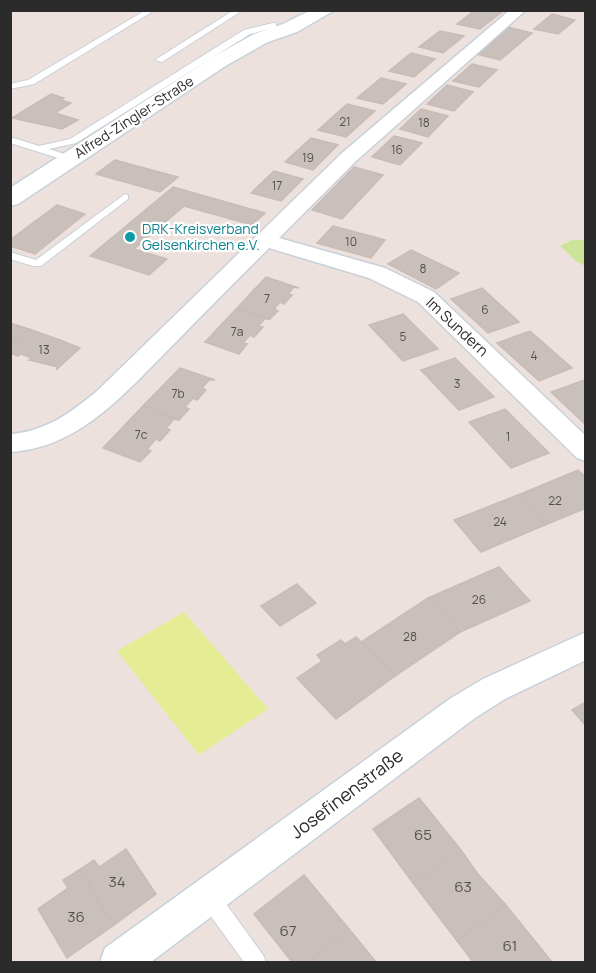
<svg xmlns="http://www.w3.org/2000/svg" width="596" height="973" font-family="Manrope,sans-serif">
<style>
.green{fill:#cce499}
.pitch{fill:#e4ec94}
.building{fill:#c9bfbb;stroke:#c9bcb6;stroke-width:1.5}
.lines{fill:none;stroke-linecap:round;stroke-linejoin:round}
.service-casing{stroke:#c8d0d9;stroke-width:2}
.minor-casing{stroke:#c8d0d9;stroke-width:3}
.tertiary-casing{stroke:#c8d0d9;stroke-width:3}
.service{fill:#fff;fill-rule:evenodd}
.minor{fill:#fff;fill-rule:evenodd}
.tertiary{fill:#fff;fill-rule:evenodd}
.culture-dot{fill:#0f9aa8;stroke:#fff;stroke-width:2}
.labels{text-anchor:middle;stroke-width:4.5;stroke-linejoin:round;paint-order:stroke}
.number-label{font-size:12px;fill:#52504f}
.far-street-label{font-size:14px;fill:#2b2b2b;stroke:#fff}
.far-culture-label{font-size:14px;fill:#0d838f;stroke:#fff;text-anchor:start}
.street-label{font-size:15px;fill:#2b2b2b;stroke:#fff}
.near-number-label{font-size:15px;fill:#52504f}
.near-street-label{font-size:18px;fill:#2b2b2b;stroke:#fff}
</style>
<rect width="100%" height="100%" fill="#ede1dd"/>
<!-- green -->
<polygon class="green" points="572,240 585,240 585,266 576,261 560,246"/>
<!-- pitch -->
<polygon class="pitch" points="184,612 268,709 199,755 117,651"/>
<!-- building -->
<g class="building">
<polygon points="475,10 504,10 480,29 457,24"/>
<polygon points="552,14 575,20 558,34 534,29"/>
<polygon points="508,27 532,33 500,60 476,54"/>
<polygon points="440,31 464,36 443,53 419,47"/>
<polygon points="411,53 435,59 414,77 389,71"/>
<polygon points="472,64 497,70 479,87 453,81"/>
<polygon points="381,78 406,84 383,104 357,98"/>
<polygon points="447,85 473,92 454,111 427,104"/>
<polygon points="51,94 64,98 61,100 71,103 55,113 78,120 62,129 12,118"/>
<polygon points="347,104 375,111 346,137 318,130"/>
<polygon points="421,109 448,116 428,137 400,129"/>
<polygon points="394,136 422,143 400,165 372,157"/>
<polygon points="311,138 338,145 313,170 285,162"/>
<polygon points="115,160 178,177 160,192 96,174"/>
<polygon points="354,167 383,175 342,219 312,210"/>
<polygon points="274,171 303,179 281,201 251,193"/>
<polygon points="173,187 265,213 252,225 184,206 134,249 167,259 149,275 90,256"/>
<polygon points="57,205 85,214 35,254 10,246 10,240"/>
<polygon points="333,226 385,240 371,258 317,243"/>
<polygon points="411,250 459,273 436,289 388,264"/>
<polygon points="266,277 299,288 294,287 288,294 292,295 284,304 280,302 274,309 278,311 270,319 236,309"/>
<polygon points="482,288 519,322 488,333 451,299"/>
<polygon points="236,309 270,319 265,319 258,326 263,327 254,337 250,335 243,343 247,344 239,354 205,342"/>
<polygon points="403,314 438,349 403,361 369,325"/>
<polygon points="10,323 29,329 10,345"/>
<polygon points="29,329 60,340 80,348 56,370 58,367 29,360 32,358 21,354 18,356 10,353 10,345"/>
<polygon points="530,331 572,368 539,381 497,343"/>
<polygon points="455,358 494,397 459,410 421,370"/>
<polygon points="180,368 215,380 209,380 202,388 206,390 197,400 193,398 185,407 189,409 179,420 143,406"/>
<polygon points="584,380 586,382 586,425 551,392"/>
<polygon points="143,406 179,420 174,419 166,428 170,430 160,441 156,439 147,449 151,451 140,462 103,448"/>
<polygon points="505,409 549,453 511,468 469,422"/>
<polygon points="578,470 586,477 586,508 545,525 518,495"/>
<polygon points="518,495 545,525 481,552 454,520"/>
<polygon points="499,567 530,601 460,632 428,598"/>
<polygon points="297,584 316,603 280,626 261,606"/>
<polygon points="428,598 460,632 395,676 361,642"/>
<polygon points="356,637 395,676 336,719 297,678 322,661 317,655 341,640 345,644"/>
<polygon points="586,702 586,726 572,710"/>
<polygon points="419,798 461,850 413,883 373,829"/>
<polygon points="126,849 156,894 114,925 79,870 94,860 99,867"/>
<polygon points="461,850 477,873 505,904 457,941 413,883"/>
<polygon points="79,870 114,925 67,958 38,909 68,888 63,880"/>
<polygon points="304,875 349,929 310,962 292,962 254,914"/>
<polygon points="505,904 552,962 473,962 457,941"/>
<polygon points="349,929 376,962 310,962"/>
</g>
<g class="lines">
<!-- service casing -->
<g class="service-casing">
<g id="service">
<polygon points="146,10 155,10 34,84 10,89 10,84 28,80"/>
<polygon points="234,10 243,10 162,62 155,60"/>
<polygon points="273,23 276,23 276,27 250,34 76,143 49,149 74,157 74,161 68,161 10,143 10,137 39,146 70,139 244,30"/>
<polygon points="125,194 128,195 128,199 41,266 33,266 10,259 10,252 36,260"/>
<polygon points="209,888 216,890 263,955 266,962 244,962 202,904 200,897 202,890"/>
</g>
</g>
<!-- minor casing -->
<g class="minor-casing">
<g id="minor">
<path d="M510 10H526L356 161 279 238 385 268 434 292 586 436V461L577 458 418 302 369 278 269 248C238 279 206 311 175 343 128 389 82 448 10 452V434C45 432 70 413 96 392L342 153Z"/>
<polygon points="586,632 586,660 505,699 475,718 151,962 100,962 105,948 451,698 483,679"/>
</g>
</g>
<!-- tertiary casing -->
<g class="tertiary-casing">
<polygon id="tertiary" points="311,10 335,10 297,32 268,42 227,65 18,204 10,206 10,188 213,57 254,34 283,24"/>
</g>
<!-- service -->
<use href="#service" class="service"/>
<!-- minor -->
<use href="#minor" class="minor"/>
<!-- tertiary -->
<use href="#tertiary" class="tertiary"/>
</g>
<!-- markers -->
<circle class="culture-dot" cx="130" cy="237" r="6"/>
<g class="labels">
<!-- number labels -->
<g class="number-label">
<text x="345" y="126">21</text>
<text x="424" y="127">18</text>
<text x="397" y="154">16</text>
<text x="308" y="162">19</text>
<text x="277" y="190">17</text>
<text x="351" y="246">10</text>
<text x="423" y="273">8</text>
<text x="267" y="303">7</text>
<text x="485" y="314">6</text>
<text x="237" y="336">7a</text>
<text x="403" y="341">5</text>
<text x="44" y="354">13</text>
<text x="534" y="360">4</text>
<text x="457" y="388">3</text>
<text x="178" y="398">7b</text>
<text x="141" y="439">7c</text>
<text x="508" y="441">1</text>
<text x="555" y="505">22</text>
<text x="500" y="526">24</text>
<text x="479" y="604">26</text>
<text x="410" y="641">28</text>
</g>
<!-- far-street labels -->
<g class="far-street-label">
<text transform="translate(134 117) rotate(-33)" y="5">Alfred-Zingler-Straße</text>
</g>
<!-- far-culture labels -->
<g class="far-culture-label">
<text x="142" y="234">DRK-Kreisverband<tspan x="142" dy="16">Gelsenkirchen e.V.</tspan></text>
</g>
<!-- street labels -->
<g class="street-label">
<text transform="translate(457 327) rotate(43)" y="5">Im Sundern</text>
</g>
<!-- near-number labels -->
<g class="near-number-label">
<text x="423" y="840">65</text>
<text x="117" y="887">34</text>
<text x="463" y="892">63</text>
<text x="76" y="922">36</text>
<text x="288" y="936">67</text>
<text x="510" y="951">61</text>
</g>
<!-- near-street labels -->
<g class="near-street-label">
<text transform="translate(347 794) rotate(-37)" y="6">Josefinenstraße</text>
</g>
</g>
<!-- border -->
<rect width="596" height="973" fill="none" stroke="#2b2b2b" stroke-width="24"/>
</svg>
